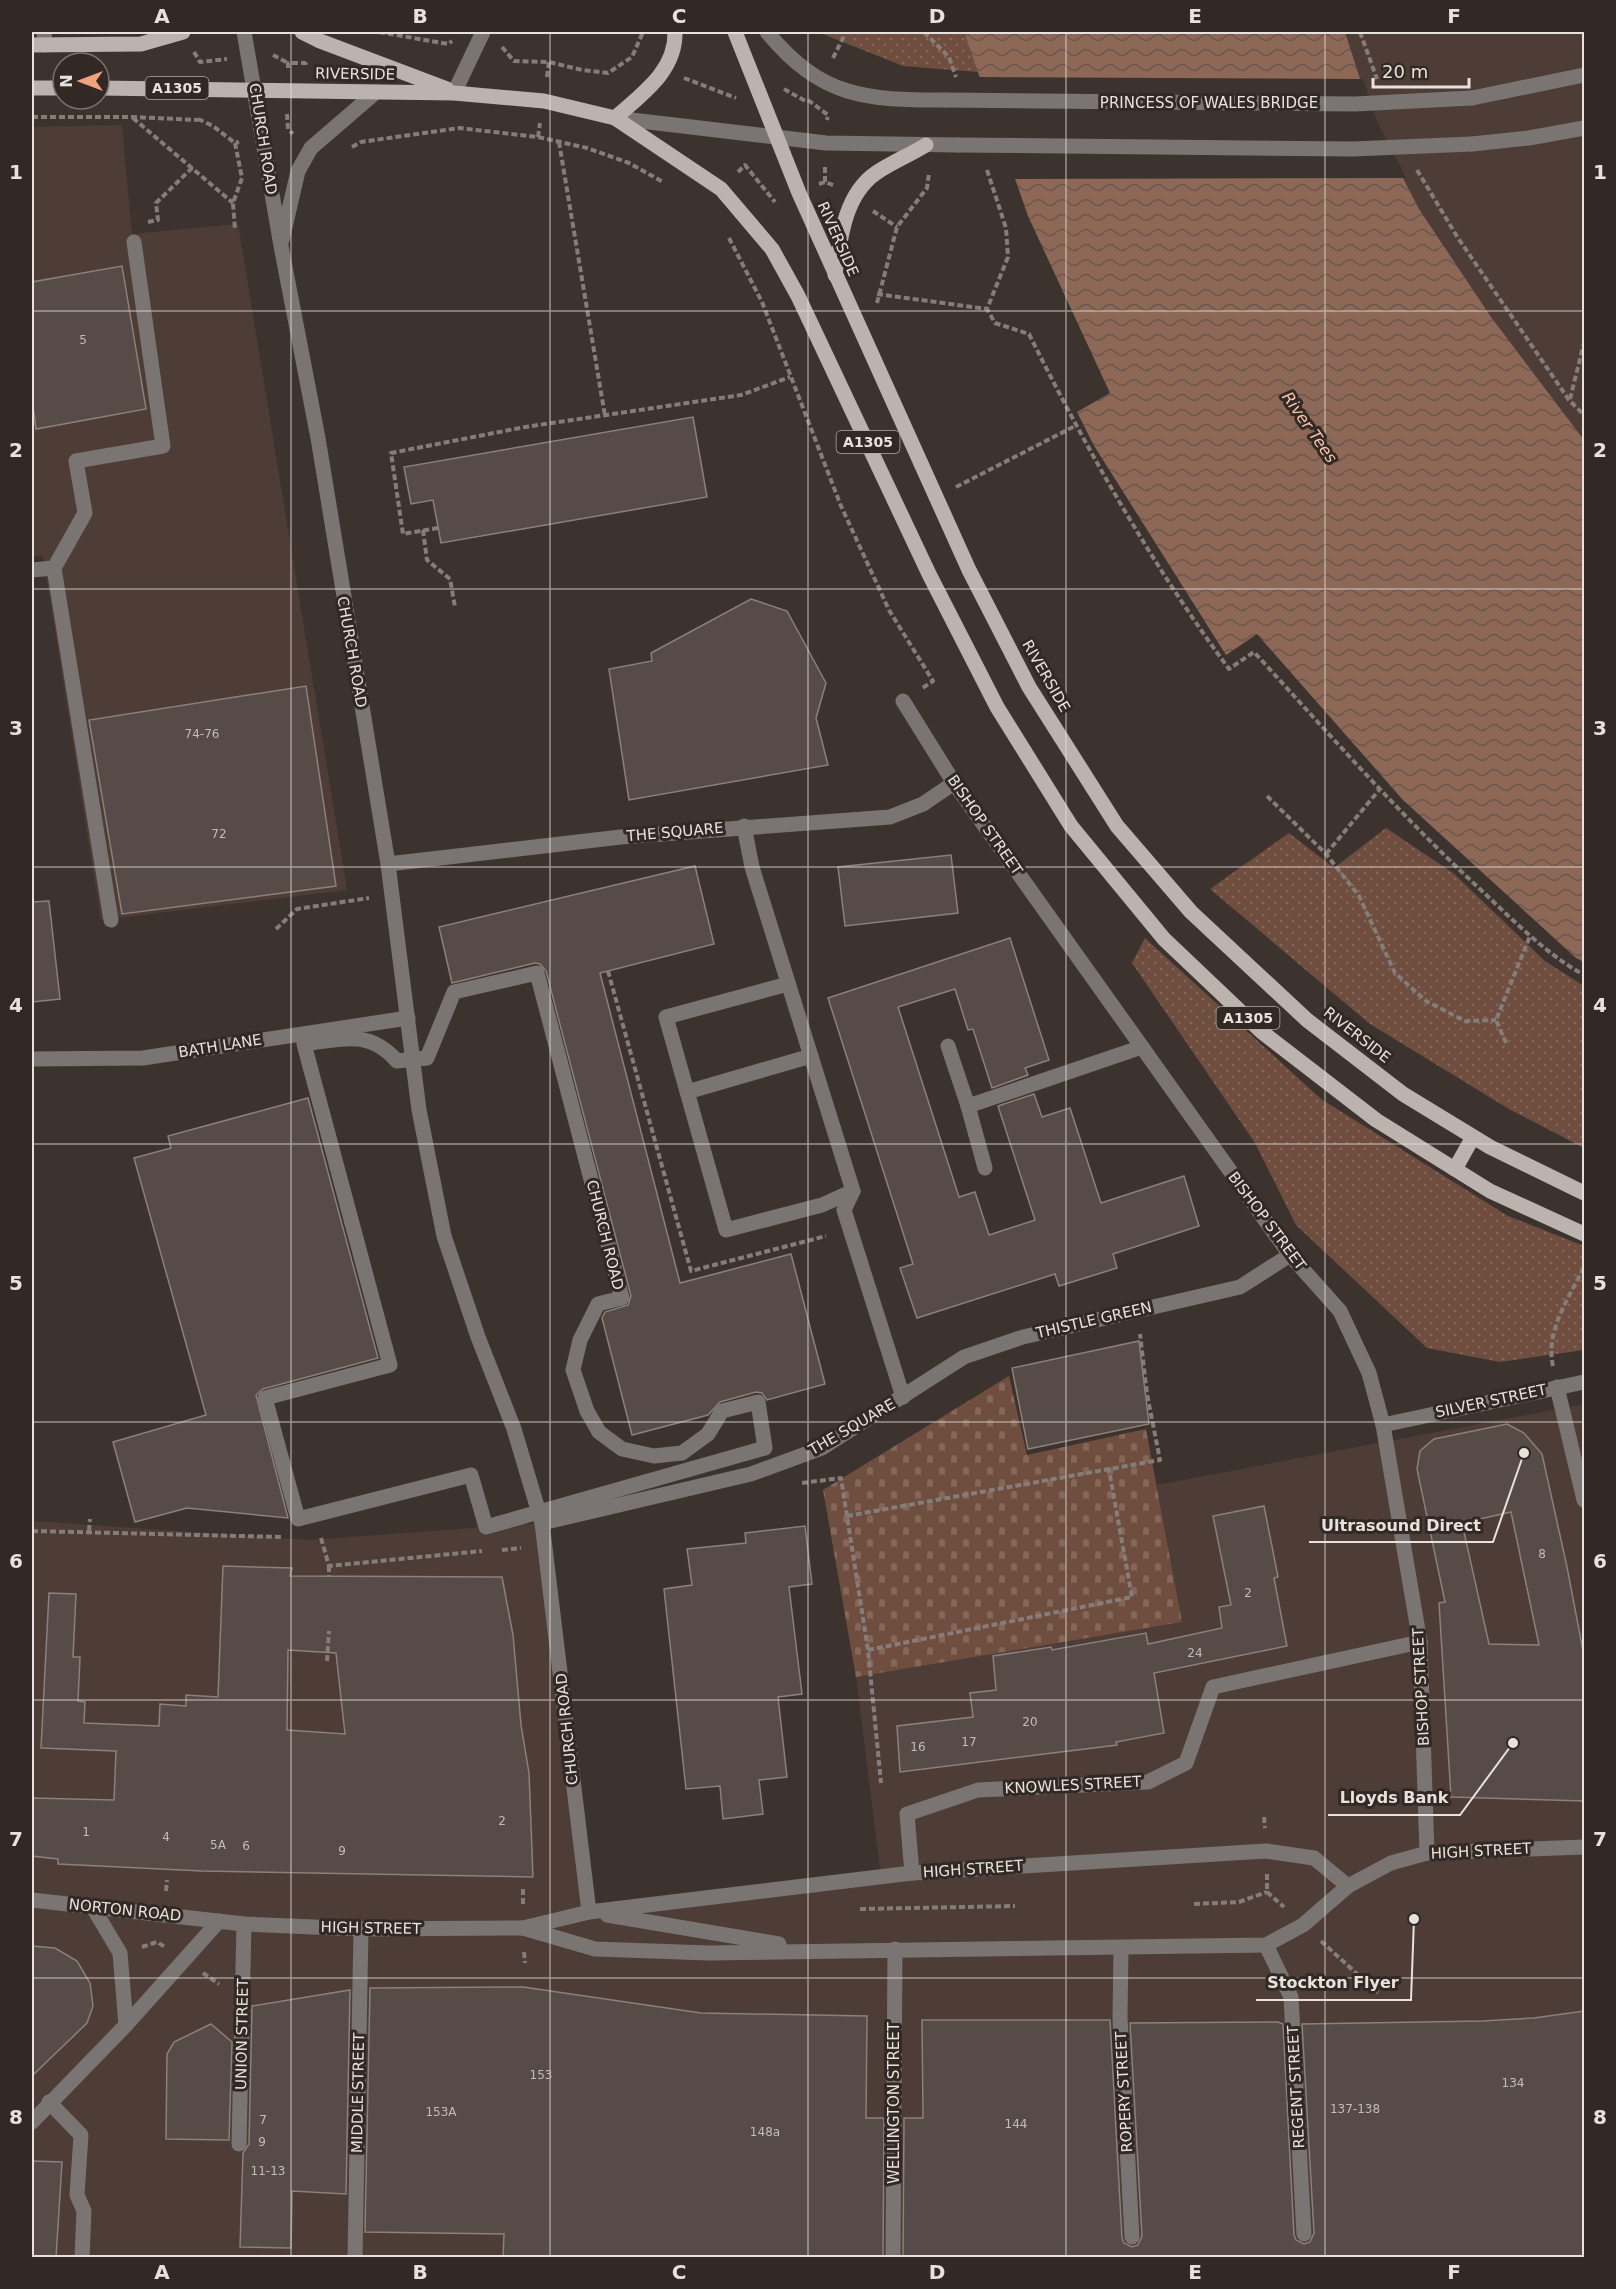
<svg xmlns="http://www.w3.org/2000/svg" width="1616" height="2289" font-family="'DejaVu Sans',sans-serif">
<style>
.built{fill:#4d3d36}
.grass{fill:url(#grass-dots)}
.cemetery{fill:url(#cemetery-stones)}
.water{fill:url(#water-waves)}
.pier{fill:#3d332e}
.building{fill:#564b47;stroke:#8b807b;stroke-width:1.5;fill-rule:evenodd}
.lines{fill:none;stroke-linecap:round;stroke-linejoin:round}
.path{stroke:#857d79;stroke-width:4;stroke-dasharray:6 3;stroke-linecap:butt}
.minor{stroke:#7a7572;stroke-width:15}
.major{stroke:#bdb3ae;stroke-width:15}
.minor-bridge{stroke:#7a7572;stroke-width:15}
.grid{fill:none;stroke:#e8e2df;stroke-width:1.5;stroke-opacity:0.55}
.labels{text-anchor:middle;stroke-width:6;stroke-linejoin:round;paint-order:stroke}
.number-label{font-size:12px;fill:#c4bcb9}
.shield{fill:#322925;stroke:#b1aaa7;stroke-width:1.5}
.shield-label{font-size:14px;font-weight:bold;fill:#e8e2df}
.street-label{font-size:15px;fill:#e8e2df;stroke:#322925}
.water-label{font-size:16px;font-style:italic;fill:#f8c4ad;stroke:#322925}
.leader{fill:none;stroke:#e8e2df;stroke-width:2}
.callout-dot{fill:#e8e2df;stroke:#322925;stroke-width:2}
.callout-label{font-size:16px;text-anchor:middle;font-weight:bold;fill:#e8e2df;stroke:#322925;stroke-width:6;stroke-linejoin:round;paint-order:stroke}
.neatline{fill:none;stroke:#e8e2df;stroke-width:2}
.grid-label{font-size:20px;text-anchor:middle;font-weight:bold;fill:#e8e2df}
</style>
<defs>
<pattern id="grass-dots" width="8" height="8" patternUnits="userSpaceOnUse" patternTransform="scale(1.5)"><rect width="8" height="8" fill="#6f4e3f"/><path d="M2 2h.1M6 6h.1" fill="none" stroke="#84675a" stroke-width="1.8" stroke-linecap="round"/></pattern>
<pattern id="cemetery-stones" width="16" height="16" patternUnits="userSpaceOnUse" patternTransform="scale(1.5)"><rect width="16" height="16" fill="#6f4e3f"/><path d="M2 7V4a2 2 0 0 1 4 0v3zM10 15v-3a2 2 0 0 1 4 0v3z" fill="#84675a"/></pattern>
<pattern id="water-waves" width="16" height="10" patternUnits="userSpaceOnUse" patternTransform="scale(1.5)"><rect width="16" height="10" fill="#8d6857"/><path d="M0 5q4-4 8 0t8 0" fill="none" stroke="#6a564d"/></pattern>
</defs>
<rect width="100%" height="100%" fill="#3d332e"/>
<!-- built -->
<g class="built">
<polygon points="1345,32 1584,32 1584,440 1491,317 1419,209 1374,122"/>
<polygon points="122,125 132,234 238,224 347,890 101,920 43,555 32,556 32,127"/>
<polygon points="1584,1404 1584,2257 32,2257 32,1521 310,1540 542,1523 582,1860 580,1913 881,1877 856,1677 1181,1622 1157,1485"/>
</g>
<!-- grass -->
<g class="grass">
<polygon points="818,32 964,32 978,72 903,66"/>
<polygon points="1386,828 1453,873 1545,961 1584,986 1584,1148 1509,1109 1370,1024 1210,889 1289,833 1334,868"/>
<polygon points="1145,938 1321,1099 1508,1216 1584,1246 1584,1350 1500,1362 1427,1348 1296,1225 1255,1143 1132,963"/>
</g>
<!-- cemetery -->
<polygon class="cemetery" points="1009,1376 1027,1455 1146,1429 1182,1622 856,1677 823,1490"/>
<!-- water -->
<polygon class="water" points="964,32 1345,32 1374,122 1419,209 1491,317 1584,440 1584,962 1576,958 1403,800 1257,634 1226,655 1093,444 1077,412 1110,393 1028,216"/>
<!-- pier -->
<polygon class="pier" points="976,77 1363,79 1377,121 1406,178 1012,179"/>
<!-- building -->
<g class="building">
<polygon points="122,266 146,409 36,429 32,398 32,282"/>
<polygon points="693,417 707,497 441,543 433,500 411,504 404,467"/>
<polygon points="751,599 787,611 826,683 816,718 828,765 629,800 609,669 652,661 651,653"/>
<polygon points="306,686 336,886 122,914 89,720"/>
<polygon points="951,855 958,913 845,926 838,867"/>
<polygon points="695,866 714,944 600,973 680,1283 791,1254 825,1384 767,1400 762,1393 756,1392 720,1402 708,1415 632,1435 602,1318 605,1312 628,1305 631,1296 546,971 540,964 535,963 452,983 439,927"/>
<polygon points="49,901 60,999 32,1002 32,902"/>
<polygon points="1010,938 1049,1060 1025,1068 1028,1075 992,1088 973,1029 968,1030 955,989 898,1007 959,1197 975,1192 989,1235 1035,1220 998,1106 1034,1094 1042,1117 1070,1108 1101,1203 1184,1176 1199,1226 1113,1254 1117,1268 1059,1286 1055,1274 917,1318 900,1268 913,1264 828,998"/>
<polygon points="308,1098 378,1358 263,1389 256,1395 288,1518 187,1508 135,1522 113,1442 206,1415 134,1158 171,1148 168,1136"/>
<polygon points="1139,1341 1149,1424 1028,1449 1012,1368"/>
<path d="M1507 1424 1524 1433 1542 1454 1567 1567 1584 1656V1801L1451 1797 1439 1603 1445 1602 1417 1469 1420 1451 1434 1439ZM1511 1512 1524 1574 1539 1645 1489 1644 1462 1523Z"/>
<polygon points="1264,1506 1278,1577 1274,1578 1287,1646 1154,1673 1164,1733 1116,1742 1117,1745 900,1772 897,1726 973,1717 970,1693 996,1690 993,1656 1051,1647 1052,1650 1146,1633 1148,1644 1222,1628 1219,1607 1231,1605 1213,1516"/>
<polygon points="805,1526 812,1584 789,1587 802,1694 778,1697 787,1777 759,1780 763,1814 723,1819 720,1786 686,1789 664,1589 692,1585 687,1549 746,1543 745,1533"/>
<path d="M223 1566 292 1568 290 1576 502 1577 513 1635 521 1725 529 1773 533 1877 202 1871 58 1864V1859L32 1856V1798L114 1800 116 1751 41 1748 49 1593 76 1594 73 1657H80L78 1701 85 1702 84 1723 159 1726 160 1704 186 1706V1695L218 1697ZM288 1650 336 1653 345 1734 287 1730Z"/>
<polygon points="32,1946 55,1948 77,1961 90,1983 93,2006 87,2023 32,2076"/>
<polygon points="523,1987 701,2013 867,2016 866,2118 884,2118 883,2258 503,2258 504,2234 365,2232 370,1988"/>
<polygon points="350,1990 346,2194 292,2191 291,2248 240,2247 243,2153 249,2144 252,2006"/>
<polygon points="1584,2011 1584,2258 903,2258 904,2118 923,2118 922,2020 1110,2020 1122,2238 1124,2243 1132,2247 1138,2245 1142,2236 1130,2023 1278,2022 1283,2024 1294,2235 1296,2240 1304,2244 1310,2242 1314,2233 1302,2024 1482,2021 1534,2018"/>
<polygon points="211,2024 232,2042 229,2140 166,2139 167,2054 174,2042"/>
<polygon points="32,2161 62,2162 56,2258 32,2258"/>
</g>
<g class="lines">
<!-- path -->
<g class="path">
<polyline points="379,32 448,44 452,41"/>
<polyline points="924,32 949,57 956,77"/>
<polyline points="1360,32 1377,79"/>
<polyline points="502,47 514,61 549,62 582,70 608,73 632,57 643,32"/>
<polyline points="194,52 200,62 227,59"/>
<polyline points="273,55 288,63"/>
<polyline points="833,58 846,32"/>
<polyline points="288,68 288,63 306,63 308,61"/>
<polyline points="547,77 549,62"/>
<polyline points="684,78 736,98"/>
<polyline points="784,89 807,102"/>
<polyline points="808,100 828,115 827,120"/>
<polyline points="287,114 288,129 293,134"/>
<polyline points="32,117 132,117 198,120"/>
<polyline points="133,118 233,203"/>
<polyline points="198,119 213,126 235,143 239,142"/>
<polyline points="538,137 540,123"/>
<polyline points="559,142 605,416"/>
<polyline points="235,143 242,178 233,203 235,230"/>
<polyline points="352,147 361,142 459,128 538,137 587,148 629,163 663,182"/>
<path d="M987 170 1006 228 1008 257 987 309 995 323 1029 334C1087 450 1152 565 1229 669L1254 652C1329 734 1401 816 1482 891 1514 921 1546 954 1584 975"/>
<polyline points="1417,170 1458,238 1569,400 1584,415"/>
<polyline points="738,172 745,165 775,202"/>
<polyline points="825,182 825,166"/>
<polyline points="819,184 825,182 835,186"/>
<polyline points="873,211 897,227"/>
<polyline points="148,222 158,220 156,203 193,167"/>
<polyline points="729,238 762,302 841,506 889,610 933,681 921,689"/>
<polyline points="877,294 987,309"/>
<polyline points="877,303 897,227 927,188 929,173"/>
<polyline points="1570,399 1584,343"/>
<polyline points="956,487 1075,426"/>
<polyline points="438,528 403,534 391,453 525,427 741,395 790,377"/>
<polyline points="423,530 427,560 450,579 455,607"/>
<polyline points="1267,796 1326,854 1359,896 1395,973 1426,1001 1465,1021 1496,1020"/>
<polyline points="1326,854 1379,790"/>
<polyline points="276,929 297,909 369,898"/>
<polyline points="608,971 691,1271 826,1236"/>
<polyline points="1506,1043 1496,1020 1530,936"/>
<path d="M1553 1366C1545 1331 1569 1298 1584 1267"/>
<polyline points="802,1483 841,1478 868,1650 881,1783"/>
<polyline points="847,1516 1160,1460 1147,1394 1140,1334"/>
<polyline points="32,1531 282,1537"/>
<polyline points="89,1531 90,1519"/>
<polyline points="321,1538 329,1566 482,1551"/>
<polyline points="502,1550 521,1548"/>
<polyline points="329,1566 329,1576"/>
<polyline points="868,1650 1132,1597 1109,1470"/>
<polyline points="327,1661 329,1631"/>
<polyline points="1264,1817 1265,1828"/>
<polyline points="1267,1874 1267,1892 1284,1907"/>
<polyline points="523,1889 523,1905"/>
<polyline points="166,1891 167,1880"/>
<polyline points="1194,1904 1239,1902 1267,1892"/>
<polyline points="860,1909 1015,1906"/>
<polyline points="1321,1941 1378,1993"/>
<polyline points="142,1947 157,1942 165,1947"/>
<polyline points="524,1952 525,1963"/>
<polyline points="203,1973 219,1984"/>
</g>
<!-- minor -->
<g class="minor">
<polyline points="44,32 45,45"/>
<polyline points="244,32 281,246 318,438 388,864 419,1110 444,1236 478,1337 514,1429 542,1523 589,1912"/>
<path d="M767 32C822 98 865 100 946 100"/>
<polyline points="454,93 483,32"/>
<polyline points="1472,98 1584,75"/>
<polyline points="615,118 826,143 958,145"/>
<polyline points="1472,144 1529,138 1584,128"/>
<polyline points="282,240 298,171 311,148 376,92"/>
<polyline points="32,570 54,568"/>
<polyline points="903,701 954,783 1290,1255 1340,1311 1369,1373 1383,1425 1420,1642 1427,1853"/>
<polyline points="744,826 752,867 853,1191 844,1210 903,1397"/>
<polyline points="388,864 621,837 890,817 923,804 954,783"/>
<polyline points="111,920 54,568 85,513 76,461 163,446 134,242"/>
<path d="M537 973 622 1298 598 1304 580 1340 573 1370 587 1411 599 1432 622 1449 654 1456 682 1453 708 1434 722 1411 758 1402 765 1448 486 1527 471 1475 298 1519 265 1398 390 1365 304 1044C343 1039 369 1029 397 1061L427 1058 454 992Z"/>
<polyline points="788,984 666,1017 726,1230 822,1205 853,1191"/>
<polyline points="948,1046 968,1106"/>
<polyline points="32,1059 143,1058 408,1018"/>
<polyline points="687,1092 811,1056"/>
<polyline points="985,1168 968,1106 1142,1047"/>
<polyline points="1557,1387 1584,1500"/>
<polyline points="1383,1425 1584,1382"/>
<polyline points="542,1523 751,1474 822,1448 964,1357 1023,1337 1240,1287 1290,1255"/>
<polyline points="912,1873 907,1814 978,1790 1148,1782 1186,1763 1213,1687 1420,1642"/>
<polyline points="32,1900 244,1924 361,1929 523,1928 589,1912 912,1873 1266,1851 1314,1858 1348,1886"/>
<polyline points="92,1906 120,1953 126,2025"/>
<polyline points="607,1915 779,1944"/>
<polyline points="523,1928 595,1949 709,1953 1266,1945 1303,1925 1348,1886 1391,1863 1427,1853 1584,1847"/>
<polyline points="1266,1945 1291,1997 1304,2234"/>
<polyline points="1121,1948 1120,2018 1132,2237"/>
<polyline points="49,2102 81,2135 77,2195 84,2211 82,2258"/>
<polyline points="32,2122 126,2025 219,1921"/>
<polyline points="239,2144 244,1924"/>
<polyline points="355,2258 361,1929"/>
<polyline points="893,2258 895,1949"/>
</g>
<!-- major -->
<g class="major">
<polyline points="302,32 320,41 447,89"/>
<polyline points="735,32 799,193 969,570 1029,687 1117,826 1191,912 1307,1020 1403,1094 1490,1147 1584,1193"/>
<polyline points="32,45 141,44 183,32"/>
<polyline points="32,88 63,88"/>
<polyline points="99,88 454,93 544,101 615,118 721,189 772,249 798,296 929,574 997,707 1071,826 1164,939 1262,1032 1376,1120 1490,1191 1584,1234"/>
<path d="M615 118C642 94 676 71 675 32"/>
<path d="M835 275C840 240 844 195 876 173 892 162 910 155 926 145"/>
<polyline points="1455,1169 1473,1137"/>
</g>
<!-- minor-bridge -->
<g class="minor-bridge">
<polyline points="946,100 1355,104 1472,98"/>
<polyline points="958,145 1353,149 1472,144"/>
</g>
</g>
<!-- grid -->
<path class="grid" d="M291 32V2258M550 32V2258M808 32V2258M1066 32V2258M1325 32V2258M32 311H1584M32 589H1584M32 867H1584M32 1144H1584M32 1422H1584M32 1700H1584M32 1978H1584"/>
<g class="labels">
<!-- number labels -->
<g class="number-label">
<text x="83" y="344">5</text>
<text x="202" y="738">74-76</text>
<text x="219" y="838">72</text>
<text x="1542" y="1558">8</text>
<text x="1248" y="1597">2</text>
<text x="1195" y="1657">24</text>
<text x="1030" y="1726">20</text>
<text x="969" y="1746">17</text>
<text x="918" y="1751">16</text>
<text x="502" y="1825">2</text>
<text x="86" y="1836">1</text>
<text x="166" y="1841">4</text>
<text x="218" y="1849">5A</text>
<text x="246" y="1850">6</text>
<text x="342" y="1855">9</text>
<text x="541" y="2079">153</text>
<text x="1513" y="2087">134</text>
<text x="1355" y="2113">137-138</text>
<text x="441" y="2116">153A</text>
<text x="263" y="2124">7</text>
<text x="1016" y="2128">144</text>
<text x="765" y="2136">148a</text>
<text x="262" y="2146">9</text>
<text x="268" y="2175">11-13</text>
</g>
<!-- shield labels -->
<g class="shield">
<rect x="145.5" y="77" width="63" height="22" rx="4.5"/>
<rect x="836.5" y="431" width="63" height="22" rx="4.5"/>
<rect x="1216.5" y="1007" width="63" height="22" rx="4.5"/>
</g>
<g class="shield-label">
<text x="177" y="93">A1305</text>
<text x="868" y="447">A1305</text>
<text x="1248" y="1023">A1305</text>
</g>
<!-- street labels -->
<g class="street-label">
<text transform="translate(355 74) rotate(1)" y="5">RIVERSIDE</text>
<text x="1209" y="108">PRINCESS OF WALES BRIDGE</text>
<text transform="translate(263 139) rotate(81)" y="5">CHURCH ROAD</text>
<text transform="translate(838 239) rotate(66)" y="5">RIVERSIDE</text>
<text transform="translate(352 652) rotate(80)" y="5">CHURCH ROAD</text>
<text transform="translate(1046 676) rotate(60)" y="5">RIVERSIDE</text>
<text transform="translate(985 825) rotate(55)" y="5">BISHOP STREET</text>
<text transform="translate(675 832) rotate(-5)" y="5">THE SQUARE</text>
<text transform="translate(1357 1035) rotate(38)" y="5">RIVERSIDE</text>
<text transform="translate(220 1046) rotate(-9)" y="5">BATH LANE</text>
<text transform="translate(1267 1221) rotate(53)" y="5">BISHOP STREET</text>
<text transform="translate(605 1235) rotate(76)" y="5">CHURCH ROAD</text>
<text transform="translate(1094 1320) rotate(-13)" y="5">THISTLE GREEN</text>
<text transform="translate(1491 1401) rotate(-12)" y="5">SILVER STREET</text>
<text transform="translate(852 1427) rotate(-30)" y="5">THE SQUARE</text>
<text transform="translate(1421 1687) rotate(-93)" y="5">BISHOP STREET</text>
<text transform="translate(567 1729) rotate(-96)" y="5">CHURCH ROAD</text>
<text transform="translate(1073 1785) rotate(-3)" y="5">KNOWLES STREET</text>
<text transform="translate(1481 1851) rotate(-3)" y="5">HIGH STREET</text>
<text transform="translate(973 1869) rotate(-4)" y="5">HIGH STREET</text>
<text transform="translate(125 1910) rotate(6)" y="5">NORTON ROAD</text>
<text transform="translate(371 1928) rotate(1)" y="5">HIGH STREET</text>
<text transform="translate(242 2034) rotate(-89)" y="5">UNION STREET</text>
<text transform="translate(1296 2087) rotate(-93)" y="5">REGENT STREET</text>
<text transform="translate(1124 2092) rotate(-93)" y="5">ROPERY STREET</text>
<text transform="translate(358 2093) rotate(-89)" y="5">MIDDLE STREET</text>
<text transform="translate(894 2103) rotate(-90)" y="5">WELLINGTON STREET</text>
</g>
<!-- water labels -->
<g class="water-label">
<text transform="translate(1310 427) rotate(55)" y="6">River Tees</text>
</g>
</g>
<!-- callouts -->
<path class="leader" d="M1524 1453L1493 1542H1309M1513 1743L1460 1815H1328M1414 1919L1411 2000H1256"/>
<g class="callout-dot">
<circle cx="1524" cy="1453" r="6"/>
<circle cx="1513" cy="1743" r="6"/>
<circle cx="1414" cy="1919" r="6"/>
</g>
<g class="callout-label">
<text x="1401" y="1531">Ultrasound Direct</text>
<text x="1394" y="1803">Lloyds Bank</text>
<text x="1333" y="1988">Stockton Flyer</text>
</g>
<!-- border -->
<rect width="1616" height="2289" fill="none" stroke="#322925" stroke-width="66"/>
<!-- north arrow -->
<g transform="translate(81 81) rotate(270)"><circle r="28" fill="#322925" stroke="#7b736f" stroke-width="1.5"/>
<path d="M0-4.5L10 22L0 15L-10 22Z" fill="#f1a17c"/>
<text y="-9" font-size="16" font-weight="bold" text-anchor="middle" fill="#e8e2df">N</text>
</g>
<!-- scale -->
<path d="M1373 78v9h96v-9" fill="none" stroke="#e8e2df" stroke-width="3"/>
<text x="1382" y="78" font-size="18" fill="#e8e2df" stroke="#322925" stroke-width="4.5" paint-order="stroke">20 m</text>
<rect x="33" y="33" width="1550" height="2223" class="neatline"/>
<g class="grid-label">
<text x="162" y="23">A</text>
<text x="420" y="23">B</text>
<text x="679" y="23">C</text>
<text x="937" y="23">D</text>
<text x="1195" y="23">E</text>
<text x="1454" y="23">F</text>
<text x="16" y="179">1</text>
<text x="1600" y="179">1</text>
<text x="16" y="457">2</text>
<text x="1600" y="457">2</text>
<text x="16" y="735">3</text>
<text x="1600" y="735">3</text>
<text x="16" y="1012">4</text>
<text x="1600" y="1012">4</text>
<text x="16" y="1290">5</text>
<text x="1600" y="1290">5</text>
<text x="16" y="1568">6</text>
<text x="1600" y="1568">6</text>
<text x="16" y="1846">7</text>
<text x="1600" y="1846">7</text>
<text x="16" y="2124">8</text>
<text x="1600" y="2124">8</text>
<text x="162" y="2279">A</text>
<text x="420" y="2279">B</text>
<text x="679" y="2279">C</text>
<text x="937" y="2279">D</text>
<text x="1195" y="2279">E</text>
<text x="1454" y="2279">F</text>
</g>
</svg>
